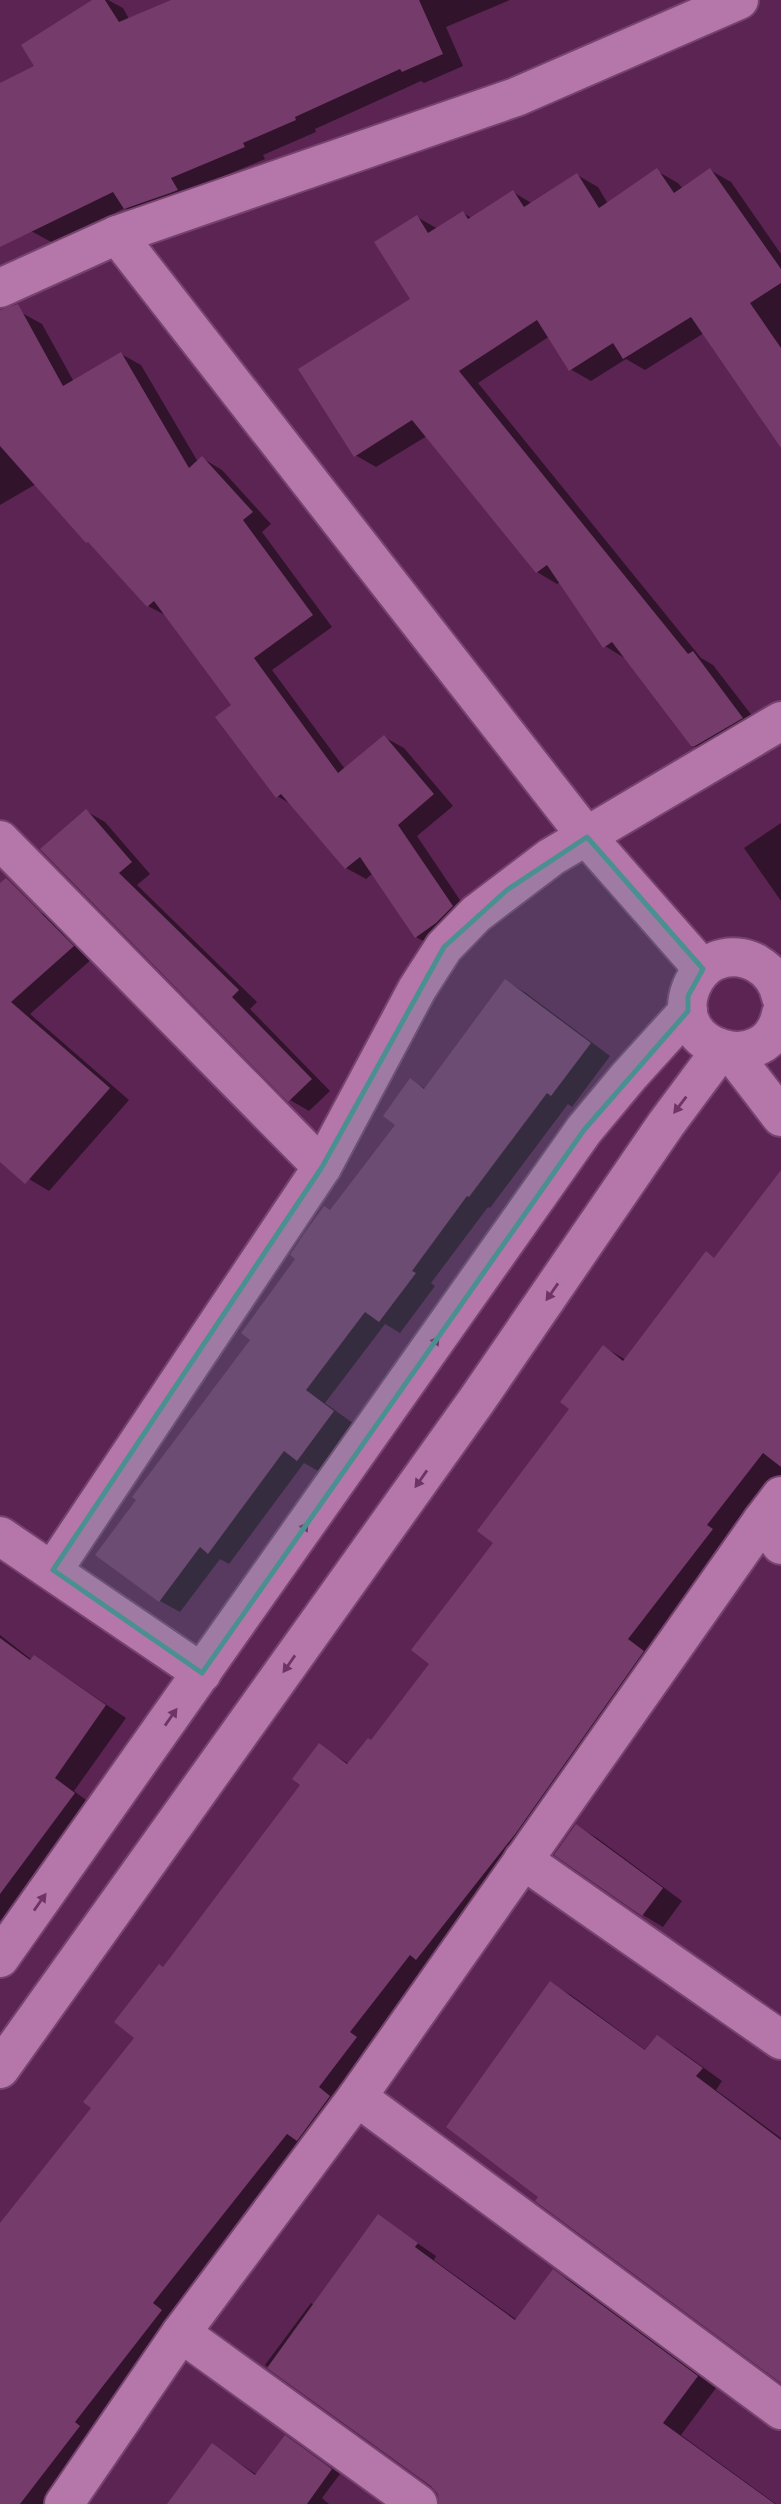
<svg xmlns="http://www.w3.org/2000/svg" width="781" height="2504" font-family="'Space Grotesk',sans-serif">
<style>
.shadow{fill:#0007}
.building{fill:#753b6b}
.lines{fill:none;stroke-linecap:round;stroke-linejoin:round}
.street-casing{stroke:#75436d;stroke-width:42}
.secondary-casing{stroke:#75436d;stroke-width:42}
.street{stroke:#b576a9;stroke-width:38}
.secondary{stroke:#b576a9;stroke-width:38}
.oneway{fill:#6e3464}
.marked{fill:#4b9090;fill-opacity:0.2;stroke:#4b9090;stroke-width:5;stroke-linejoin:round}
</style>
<rect width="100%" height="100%" fill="#5c2453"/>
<!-- shadow -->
<g class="shadow">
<polygon points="95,0 108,0 123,8 129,19 175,0 510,0 446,27 463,66 424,83 421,81 315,129 316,132 263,155 265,159 190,190 146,221 125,208 53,243 31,231 0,243 0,85 37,67"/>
<polygon points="710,170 731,182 781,254 781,423 704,333 645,370 626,359 591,381 570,369 550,336 478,383 701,658 713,665 763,730 714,757 692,745 626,659 605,646 560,582 557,584 537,572 427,436 376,467 355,455 412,299 417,217 438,229 463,213 472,218 513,192 533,204 577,175 598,187 608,204 657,171 678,183 683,189"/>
<polygon points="22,313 42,324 74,382 121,354 141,365 198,462 202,458 222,470 271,524 262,532 332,627 272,670 345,769 384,737 404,748 453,806 417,836 472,918 436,948 416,937 373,873 366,879 346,868 294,806 277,796 233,706 167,616 148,606 36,484 0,505 0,325"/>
<polygon points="86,811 105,822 150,874 137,885 257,1002 250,1009 330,1091 309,1111 290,1100 42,849"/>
<polygon points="781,823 781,901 744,848"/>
<polygon points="36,910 56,921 93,958 30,1014 129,1100 49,1191 29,1179 0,1154 0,942"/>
<polygon points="506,981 526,993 610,1056 572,1107 568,1104 490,1208 488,1207 431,1283 435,1286 400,1333 385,1324 325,1403 354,1424 318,1471 304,1463 229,1564 220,1559 180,1612 160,1601 252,1339 331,1212 398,1125 411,1081 426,1089"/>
<polygon points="781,1209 781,1483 431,1966 370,2045 377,2050 49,2504 0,2504 0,2226 93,2107 136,2037 164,1969 302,1785 319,1745 349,1764 371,1742 431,1664 604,1347 626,1360 715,1259"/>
<polygon points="0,1635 32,1660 34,1657 54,1669 126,1718 74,1791 94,1806 0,1944"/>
<polygon points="577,1826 597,1838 682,1901 663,1927 643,1915"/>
<polygon points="551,1984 571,1995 647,2051 657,2037 678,2049 722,2081 716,2090 781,2138 781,2382 540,2197"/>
<polygon points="378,2216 436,2256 434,2260 517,2320 553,2271 573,2282 716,2388 681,2435 776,2504 470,2504 348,2424 265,2365 311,2303 314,2305"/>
<polygon points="286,2437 340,2474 322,2498 329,2504 169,2504 212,2445 257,2475"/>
</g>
<!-- building -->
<g class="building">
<polygon points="92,0 105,0 119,22 171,0 419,0 443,54 402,72 400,69 295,117 296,120 243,143 245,147 171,178 178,190 173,192 124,209 113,192 0,247 0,83 34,66 21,45"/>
<polygon points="657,168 674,193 710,168 781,269 781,283 750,303 781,348 781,448 691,317 623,359 613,343 569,371 537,320 459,371 688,654 693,651 743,718 695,746 691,746 612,642 603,648 547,565 536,573 412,420 354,457 298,369 410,299 374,242 417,215 428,233 463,211 468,219 513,190 524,207 577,173 599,208"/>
<polygon points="18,304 63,386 121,352 189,468 202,456 253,512 243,520 313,615 254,658 338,773 384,735 434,794 398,825 453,906 436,923 415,938 360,857 345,869 281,794 276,798 215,717 231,705 154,601 147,607 88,542 86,543 0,446 0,310"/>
<polygon points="86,809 132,862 119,873 239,990 232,997 312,1079 288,1102 40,849"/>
<polygon points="6,878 74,946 11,1002 110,1088 25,1184 0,1162 0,883"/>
<polygon points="505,979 591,1043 551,1096 547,1093 469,1197 467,1196 412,1271 416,1273 379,1322 365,1312 306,1390 334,1411 297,1461 284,1451 208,1554 200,1547 159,1602 95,1555 136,1500 132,1497 250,1340 241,1333 295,1259 290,1255 305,1232 324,1206 330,1210 395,1125 383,1116 410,1078 424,1089"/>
<polygon points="781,1170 781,1467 763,1453 707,1525 713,1529 628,1639 644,1651 516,1833 416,1960 410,1955 350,2032 357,2037 319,2087 330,2096 297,2141 287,2134 153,2303 162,2310 75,2422 80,2426 20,2504 0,2504 0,2223 91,2108 83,2102 134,2038 114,2022 159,1964 163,1967 300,1785 292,1779 319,1743 347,1764 368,1738 371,1740 429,1664 411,1650 493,1543 477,1531 569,1409 560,1402 603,1345 623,1361 706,1251 714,1258"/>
<polygon points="0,1638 30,1660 34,1655 106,1705 55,1778 75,1793 0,1894"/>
<polygon points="576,1824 663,1888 642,1916 554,1855"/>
<polygon points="550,1981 645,2050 657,2035 703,2068 696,2076 781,2140 781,2383 535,2201 538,2197 446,2127"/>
<polygon points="378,2214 418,2243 415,2247 515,2320 553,2269 698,2376 663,2423 775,2504 439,2504 438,2494 431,2486 267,2368"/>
<polygon points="285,2435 332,2469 307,2504 167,2504 212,2443 255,2475"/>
</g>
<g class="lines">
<!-- street casing -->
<g class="street-casing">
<g id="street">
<polyline points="117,235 587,837 703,969"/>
<polyline points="0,840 322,1167"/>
<path d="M781 997C775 968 745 949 715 961 704 966 695 977 691 988 667 1050 768 1079 781 1014"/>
<polyline points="731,1052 781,1117"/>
<polyline points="781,1496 762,1521 781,1545"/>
<polyline points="0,1536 202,1673"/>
<polyline points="53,1570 322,1167 417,989 444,947 476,914 551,857 781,721"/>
<polyline points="523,1860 781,2040"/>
<polyline points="0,1958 584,1130 629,1076 688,1011"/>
<polyline points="0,2069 477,1400 666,1124 721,1050"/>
<polyline points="357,2097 781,2410"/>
<polyline points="181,2333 418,2504"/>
<polyline points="64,2504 181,2333 357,2097 762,1521"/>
</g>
</g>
<!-- secondary casing -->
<g class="secondary-casing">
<polyline id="secondary" points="0,288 117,235 516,97 739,0"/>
</g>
<!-- street -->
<use href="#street" class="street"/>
<!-- secondary -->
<use href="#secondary" class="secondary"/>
</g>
<!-- one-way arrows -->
<defs><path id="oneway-solid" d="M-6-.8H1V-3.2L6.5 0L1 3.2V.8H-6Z" transform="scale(1.75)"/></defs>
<g class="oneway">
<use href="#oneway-solid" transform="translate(680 1105) rotate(127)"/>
<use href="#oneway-solid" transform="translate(552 1292) rotate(125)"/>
<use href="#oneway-solid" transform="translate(433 1345) rotate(-55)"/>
<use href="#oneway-solid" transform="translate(421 1479) rotate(125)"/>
<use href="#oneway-solid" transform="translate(302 1531) rotate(-55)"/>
<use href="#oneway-solid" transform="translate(289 1664) rotate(125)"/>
<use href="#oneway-solid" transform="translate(171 1717) rotate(-55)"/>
<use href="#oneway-solid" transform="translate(40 1902) rotate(-55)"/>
</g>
<!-- marked area -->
<path class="marked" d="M587 837 703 969 688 996V1011L584 1130 202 1673 53 1570 322 1167 444 947 507 890Z"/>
</svg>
